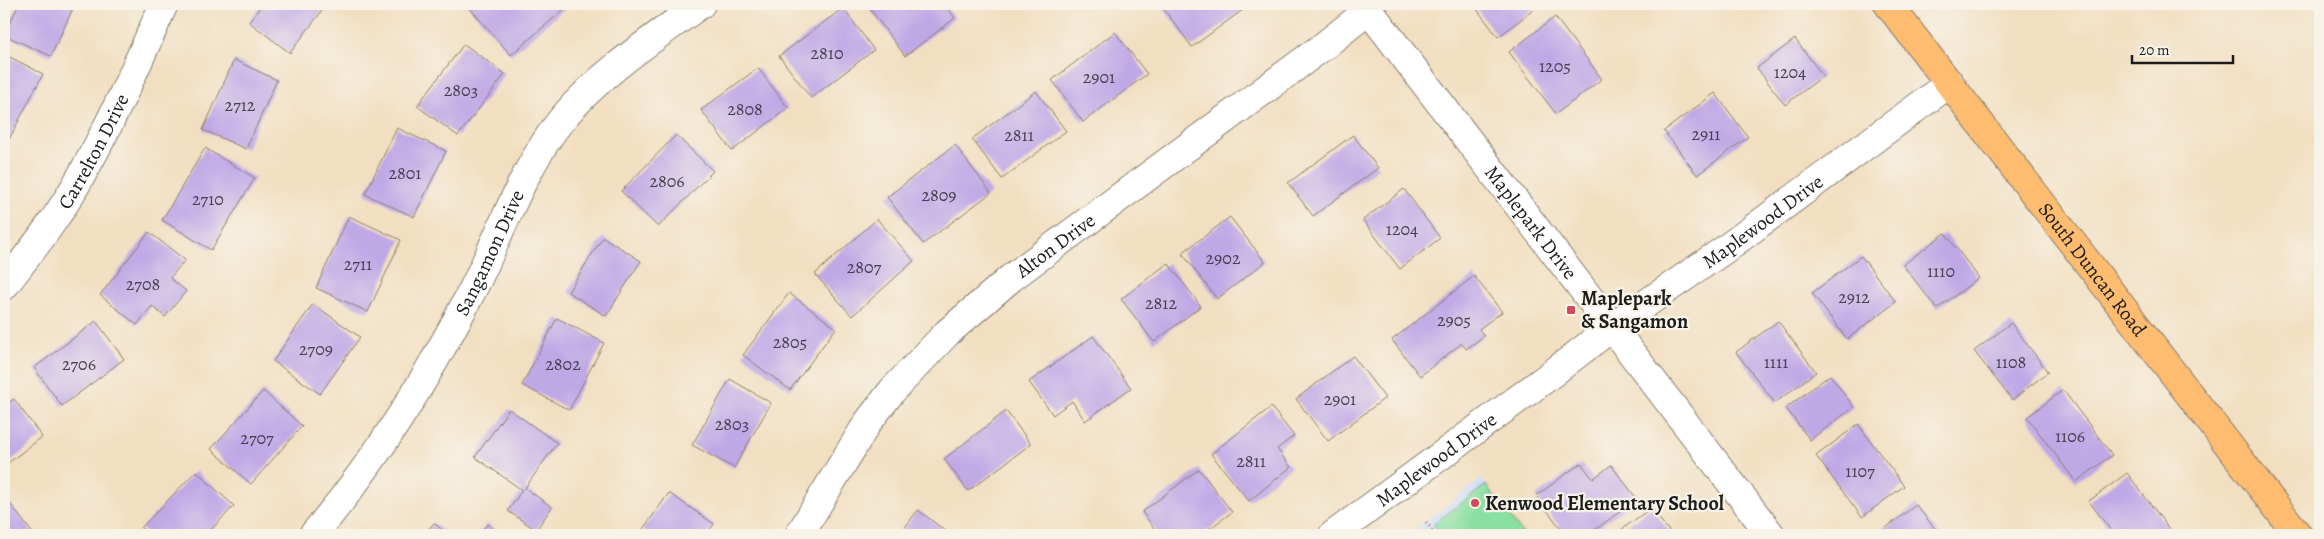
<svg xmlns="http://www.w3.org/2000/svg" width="2324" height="539" font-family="Alegreya,serif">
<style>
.built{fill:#cddbfa}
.green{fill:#8adfa2;stroke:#537e5f}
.building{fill:#bfa8e6}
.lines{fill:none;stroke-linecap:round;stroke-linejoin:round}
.minor-casing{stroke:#877e6e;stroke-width:30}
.major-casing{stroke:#877e6e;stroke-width:30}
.path{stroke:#877e6e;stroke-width:3;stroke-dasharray:1 4;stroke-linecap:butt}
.minor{stroke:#fff;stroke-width:28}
.major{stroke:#fdbc6f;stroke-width:28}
.poi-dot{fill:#d1495b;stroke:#f7f3e8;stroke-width:2}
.labels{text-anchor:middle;stroke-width:4.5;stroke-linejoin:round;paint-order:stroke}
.number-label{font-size:18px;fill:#453f4e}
.street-label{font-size:20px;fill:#1c1c1c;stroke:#f7f3e8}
.poi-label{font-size:20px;font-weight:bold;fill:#1c1c1c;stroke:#f7f3e8;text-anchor:start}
</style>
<rect width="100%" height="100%" fill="#f7f3e8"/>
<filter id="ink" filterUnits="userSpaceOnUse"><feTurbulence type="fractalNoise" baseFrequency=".02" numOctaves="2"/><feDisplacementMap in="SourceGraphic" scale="10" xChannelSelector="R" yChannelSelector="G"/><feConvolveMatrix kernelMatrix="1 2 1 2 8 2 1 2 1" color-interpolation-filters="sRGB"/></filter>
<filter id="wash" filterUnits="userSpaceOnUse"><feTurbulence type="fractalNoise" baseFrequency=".0096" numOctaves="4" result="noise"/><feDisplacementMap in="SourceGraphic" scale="20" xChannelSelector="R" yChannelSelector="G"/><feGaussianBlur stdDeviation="1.12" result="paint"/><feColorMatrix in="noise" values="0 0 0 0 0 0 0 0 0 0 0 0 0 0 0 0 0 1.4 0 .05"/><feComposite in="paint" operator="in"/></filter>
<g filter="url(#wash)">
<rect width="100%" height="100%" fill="#f2dfc1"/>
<!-- built -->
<polygon class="built" points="1482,479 1524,535 1408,535"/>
<!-- green -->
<polygon class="green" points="1486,485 1524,535 1441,535 1433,524"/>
<g id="blocks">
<!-- building -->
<g class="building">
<polygon points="19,4 75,4 51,56 4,35"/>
<polygon points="262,4 327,4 290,53 249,22"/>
<polygon points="466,4 570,4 511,55"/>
<polygon points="866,4 944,4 955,18 905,56"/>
<polygon points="1169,4 1240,4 1244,9 1192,47 1163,8"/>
<polygon points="1473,4 1529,4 1533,10 1498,37"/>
<polygon points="843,8 874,50 811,98 779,56"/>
<polygon points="1555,17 1602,79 1556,114 1509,52"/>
<polygon points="1115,32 1147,74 1083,122 1052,80"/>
<polygon points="1795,39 1823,76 1785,105 1757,68"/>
<polygon points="464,44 505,74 458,136 417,106"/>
<polygon points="4,54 43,74 5,147 4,146"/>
<polygon points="234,60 277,80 246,149 203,130"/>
<polygon points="758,68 788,108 732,151 701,110"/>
<polygon points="1036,91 1066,131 1002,179 972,139"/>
<polygon points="1715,93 1748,137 1697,175 1664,131"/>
<polygon points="397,128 446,151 414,217 365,194"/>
<polygon points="676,135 713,171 658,227 621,191"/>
<polygon points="1353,135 1378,168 1313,216 1288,183"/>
<polygon points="955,145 991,193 923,244 887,197"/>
<polygon points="205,148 255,178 211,250 162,220"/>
<polygon points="1404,189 1440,238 1400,269 1363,220"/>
<polygon points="349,216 401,240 368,312 316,288"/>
<polygon points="1230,217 1265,262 1217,299 1182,253"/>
<polygon points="877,219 914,261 852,316 815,274"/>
<polygon points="149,232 185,260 170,278 186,291 165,317 152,306 137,325 100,295"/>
<polygon points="1945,233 1979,278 1937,309 1903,265"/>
<polygon points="603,237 641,261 606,316 568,292"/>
<polygon points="1861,256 1896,302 1847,339 1812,293"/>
<polygon points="1168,263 1201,306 1154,342 1121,299"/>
<polygon points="1474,276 1502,312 1479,329 1484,336 1466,349 1462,343 1420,376 1392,340"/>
<polygon points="789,293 836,328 790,390 743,355"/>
<polygon points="313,304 360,337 320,394 273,361"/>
<polygon points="557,318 604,343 569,410 522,385"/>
<polygon points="96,321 124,359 62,406 34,368"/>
<polygon points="1778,321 1816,372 1775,403 1736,352"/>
<polygon points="2011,323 2048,372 2012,400 1974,351"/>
<polygon points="1093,336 1131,388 1085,421 1072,401 1053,415 1029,382"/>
<polygon points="1353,356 1385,398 1328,441 1296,399"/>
<polygon points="1830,375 1854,407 1810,440 1786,408"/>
<polygon points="730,379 771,403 734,468 692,445"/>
<polygon points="2063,390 2112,455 2076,482 2027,417"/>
<polygon points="263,391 302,426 251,484 211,449"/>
<polygon points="14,399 42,437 4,466 4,406"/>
<polygon points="1271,407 1294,436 1277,449 1291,467 1249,501 1211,454"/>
<polygon points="509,409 557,443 525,488 552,507 536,530 508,511 522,490 475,457"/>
<polygon points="1006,411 1031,444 968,491 944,459"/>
<polygon points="1858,424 1904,486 1862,517 1816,456"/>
<polygon points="1581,463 1593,479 1611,465 1637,499 1588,535 1566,535 1536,496"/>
<polygon points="1199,469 1232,512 1201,535 1159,535 1142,512"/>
<polygon points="196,471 234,506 206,535 148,535 141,528"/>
<polygon points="2127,473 2173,534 2171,535 2114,535 2089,501"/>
<polygon points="669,493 714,524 706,535 651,535 643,529"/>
<polygon points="8,501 34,535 4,535 4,505"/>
<polygon points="1916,505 1940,535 1879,535 1878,534"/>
<polygon points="1651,508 1672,535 1614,535"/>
<polygon points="918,510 951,535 899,535"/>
<polygon points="434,523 448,535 423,535"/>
<polygon points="488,524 501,535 477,535"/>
</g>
</g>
</g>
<g filter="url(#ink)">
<use href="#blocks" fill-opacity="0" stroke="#877e6e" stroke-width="1"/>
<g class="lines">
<!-- minor casing -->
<g class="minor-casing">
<g id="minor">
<path id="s1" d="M1364 4 1771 535"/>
<path id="s2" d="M4 286C28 255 53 224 73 190 108 131 136 67 164 4"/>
<path id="s3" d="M313 535C376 461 429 376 473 289 501 233 522 169 562 119 600 73 653 39 701 4"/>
<path id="s4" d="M799 535 868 422 892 391 947 333 1011 278 1325 45 1369 10"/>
<path id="s5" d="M1333 535 1545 379 1612 327 1724 250 1950 83"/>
</g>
</g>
<!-- major casing -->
<g class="major-casing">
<g id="major">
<path id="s6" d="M1888 4 2298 535"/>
</g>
</g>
<!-- path -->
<polyline class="path" points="1426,522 1436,535"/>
<!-- minor -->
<use href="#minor" class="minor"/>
<!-- major -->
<use href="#major" class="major"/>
</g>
</g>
<!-- markers -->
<g class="poi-dot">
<rect x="1566" y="305" width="10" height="10" rx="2.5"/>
<circle cx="1475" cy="503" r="5"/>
</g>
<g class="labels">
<!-- number labels -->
<g class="number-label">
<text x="827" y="59">2810</text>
<text x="1555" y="72">1205</text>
<text x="1790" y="78">1204</text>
<text x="1099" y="83">2901</text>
<text x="461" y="96">2803</text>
<text x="240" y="111">2712</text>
<text x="745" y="115">2808</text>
<text x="1706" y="140">2911</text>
<text x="1019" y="141">2811</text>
<text x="405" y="179">2801</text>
<text x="667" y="187">2806</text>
<text x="939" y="201">2809</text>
<text x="208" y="205">2710</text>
<text x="1402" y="235">1204</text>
<text x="1223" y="264">2902</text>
<text x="358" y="270">2711</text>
<text x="864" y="273">2807</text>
<text x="1941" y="277">1110</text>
<text x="143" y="290">2708</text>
<text x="1854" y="303">2912</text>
<text x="1161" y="309">2812</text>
<text x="1454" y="326">2905</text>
<text x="790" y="348">2805</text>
<text x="316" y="355">2709</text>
<text x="1776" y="368">1111</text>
<text x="2011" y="368">1108</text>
<text x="79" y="370">2706</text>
<text x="563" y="370">2802</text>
<text x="1340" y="405">2901</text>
<text x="732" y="430">2803</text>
<text x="2070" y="442">1106</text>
<text x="257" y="444">2707</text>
<text x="1251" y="467">2811</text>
<text x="1860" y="477">1107</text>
</g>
<!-- street labels -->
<g class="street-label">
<text dy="7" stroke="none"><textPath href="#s2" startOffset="162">Carrelton Drive</textPath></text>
<text dy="7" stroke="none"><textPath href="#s5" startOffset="532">Maplewood Drive</textPath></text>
<text dy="7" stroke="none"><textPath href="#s1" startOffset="275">Maplepark Drive</textPath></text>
<text dy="7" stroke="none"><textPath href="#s4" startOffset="391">Alton Drive</textPath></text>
<text dy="7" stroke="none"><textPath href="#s3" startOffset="334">Sangamon Drive</textPath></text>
<text dy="7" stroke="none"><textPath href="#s6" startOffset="335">South Duncan Road</textPath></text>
<text dy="7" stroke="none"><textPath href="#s5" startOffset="128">Maplewood Drive</textPath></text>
</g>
<!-- poi labels -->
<g class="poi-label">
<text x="1581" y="305">Maplepark<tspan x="1581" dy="23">&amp; Sangamon</tspan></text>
<text x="1485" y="510">Kenwood Elementary School</text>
</g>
</g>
<!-- margin -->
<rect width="2324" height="539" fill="none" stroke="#f7f3e8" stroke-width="20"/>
<!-- scale -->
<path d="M2132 55v8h101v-8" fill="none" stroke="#1c1c1c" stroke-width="2.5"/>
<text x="2139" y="55" font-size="15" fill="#1c1c1c" stroke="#f7f3e8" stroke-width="4" paint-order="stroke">20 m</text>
</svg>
